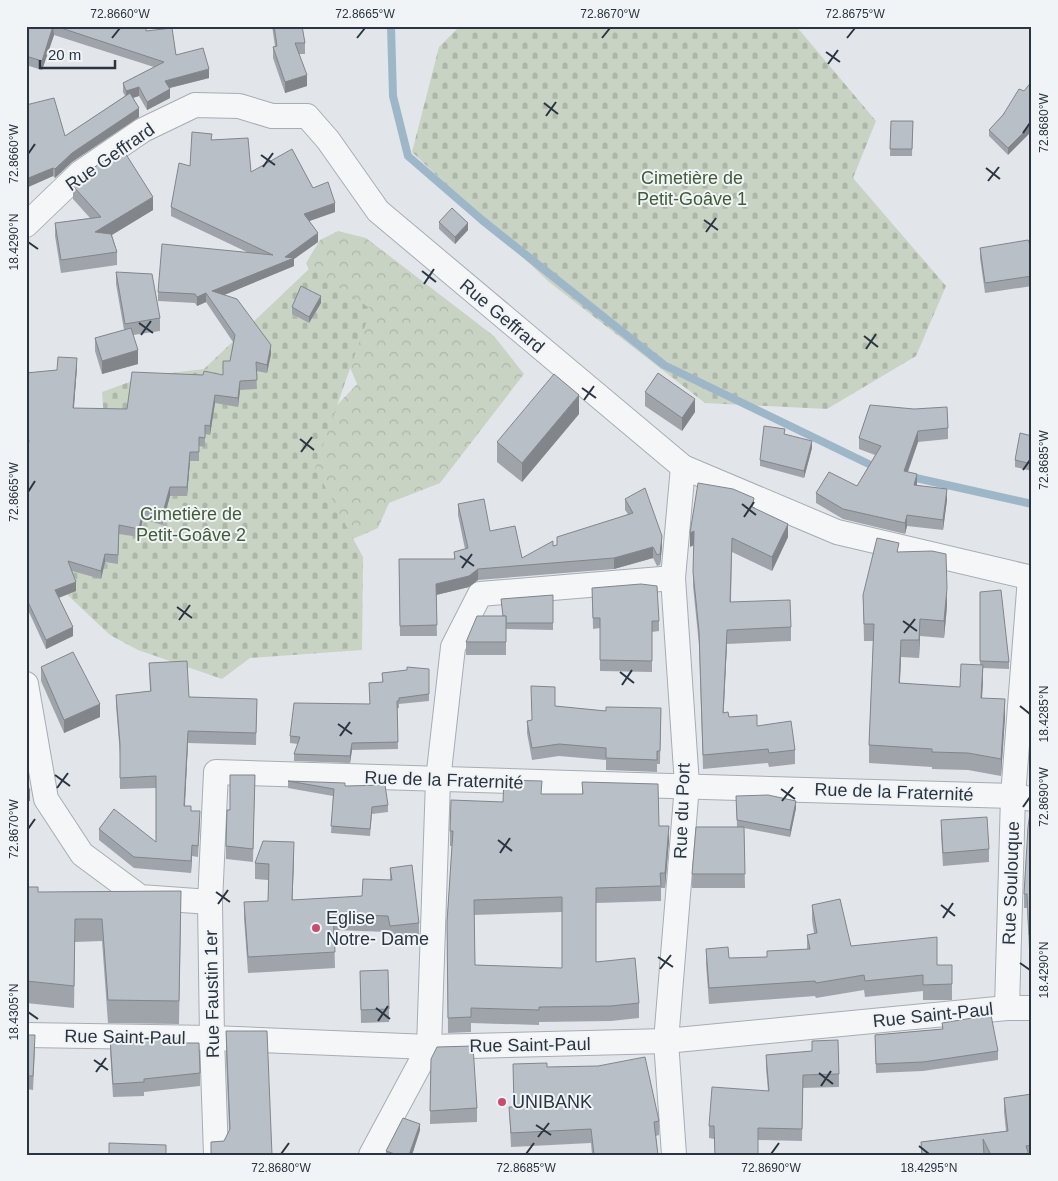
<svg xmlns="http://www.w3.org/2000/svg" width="1058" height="1181" font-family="Helvetica,sans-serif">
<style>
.forest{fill:url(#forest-crowns)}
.cemetery{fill:url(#cemetery-stones)}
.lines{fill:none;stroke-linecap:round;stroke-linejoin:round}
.stream{stroke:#9eb7c8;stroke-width:8}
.minor-casing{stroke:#a7adb4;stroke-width:26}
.minor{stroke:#f4f6f8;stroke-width:24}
.wall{fill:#9fa4aa;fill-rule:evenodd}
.shaded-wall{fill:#82868b}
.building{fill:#b9bfc6;stroke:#82868b;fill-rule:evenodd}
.ticks{fill:none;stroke:#2a3541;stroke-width:2}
.poi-dot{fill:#ca4c6d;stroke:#f1f4f7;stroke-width:2}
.labels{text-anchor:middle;stroke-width:4;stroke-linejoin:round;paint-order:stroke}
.street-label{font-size:18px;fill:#2a3541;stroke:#f1f4f7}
.park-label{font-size:18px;fill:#435c38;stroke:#f1f4f7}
.poi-label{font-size:18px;fill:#2a3541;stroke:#f1f4f7;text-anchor:start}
.neatline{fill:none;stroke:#2a3541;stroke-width:2}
.ticks-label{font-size:12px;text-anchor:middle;fill:#2a3541}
</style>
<defs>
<pattern id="forest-crowns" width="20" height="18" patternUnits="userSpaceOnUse" patternTransform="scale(1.25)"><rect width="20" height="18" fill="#c9d3c3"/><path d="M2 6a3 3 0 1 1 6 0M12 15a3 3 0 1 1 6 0" fill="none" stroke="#adb6a9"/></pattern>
<pattern id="cemetery-stones" width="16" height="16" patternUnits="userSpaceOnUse" patternTransform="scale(1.25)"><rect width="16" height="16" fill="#c9d3c3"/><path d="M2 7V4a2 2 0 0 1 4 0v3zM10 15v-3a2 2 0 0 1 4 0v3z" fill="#adb6a9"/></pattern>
</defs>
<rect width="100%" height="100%" fill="#e2e6ea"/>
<!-- forest -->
<polygon class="forest" points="338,231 366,238 494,336 524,374 440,483 389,503 378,528 337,546 287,458 357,384 306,263 320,240"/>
<!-- cemetery -->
<g class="cemetery">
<polygon points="460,26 796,26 876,121 853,178 946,286 916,356 827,409 705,403 549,282 412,152 439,47"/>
<polygon points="310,268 371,309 315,468 363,557 362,650 250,658 222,679 138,650 110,635 59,587 104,419 102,392 146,376 204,369"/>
</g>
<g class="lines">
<!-- stream -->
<g class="stream">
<polyline points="391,26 393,96 408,156 482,220 664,365 879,469"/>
<polyline points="907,476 1032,504"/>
</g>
<!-- minor casing -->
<g class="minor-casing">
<g id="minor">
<polyline points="26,225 80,173 143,130 195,105 239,106 272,116 307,116 328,140 378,211 683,467 837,532 1032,578"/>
<polyline points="26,684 46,799 82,854 140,897 210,902"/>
<polyline points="1007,1008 1013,796 1030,578"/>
<polyline points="26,1035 212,1038 429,1047 666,1041 1007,1008 1032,1008"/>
<path d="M216 1155 212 1038 210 902 216 772C482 782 747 787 1013 796L1032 799"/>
<polyline points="371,1155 429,1047 438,780 453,647 480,594 673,578"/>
<polyline points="674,1155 666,1041 687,785 673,578 683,467"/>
</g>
</g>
<!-- minor -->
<use href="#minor" class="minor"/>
</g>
<!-- wall -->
<g class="wall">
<polygon points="26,26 146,26 146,31 176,55 209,78 170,88 170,98 147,110 139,96 133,98 139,117 72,162 55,178 53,176 26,188 26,105 65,136 125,96 123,92 123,83 154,67 54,35 42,70 26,65"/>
<polygon points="272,26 302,26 305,43 305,54 299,54 307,86 285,93 273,58 273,47 275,46"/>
<polygon points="1024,91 1008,155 989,136 989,130"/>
<polygon points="891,121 913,121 912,156 890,156"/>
<polygon points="212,140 251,172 313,188 335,212 309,221 318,242 294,259 294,266 224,295 271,354 267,373 256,371 257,389 240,390 238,407 215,403 210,435 205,434 205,447 199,446 199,461 190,461 187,496 170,496 162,525 143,519 139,537 119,534 118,564 105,562 101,579 72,571 76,591 59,598 73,636 46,649 28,610 26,611 26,461 28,449 26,449 26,373 57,370 77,367 74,408 127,409 203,375 223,375 230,361 233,342 206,302 197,306 195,303 158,301 158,292 249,253 171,216 171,207 190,166"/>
<polygon points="73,186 153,210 112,235 117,252 117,265 61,273 55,236 55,223 90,218 73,199"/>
<polygon points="439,222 468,230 455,244 439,229"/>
<polygon points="980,248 1032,248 1032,286 985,293 980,258"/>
<polygon points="116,272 160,318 160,331 133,335 138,364 102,374 95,351 95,338 124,330 116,284"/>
<polygon points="321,303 309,323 292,314 292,307"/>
<polygon points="645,392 695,412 682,431 645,406"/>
<polygon points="870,405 948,428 948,439 918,442 908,472 917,486 947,500 943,530 907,526 905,534 843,519 816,503 816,493 857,486 875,455 859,449 859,438"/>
<polygon points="579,414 522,482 497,462 497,442"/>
<polygon points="785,434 812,448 804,478 760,466 760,460"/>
<polygon points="1032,436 1032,471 1015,467 1015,460"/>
<polygon points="625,499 662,547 660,565 657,566 653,558 614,569 478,580 469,587 436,595 437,636 400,636 399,559 454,559 454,552 465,549 458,515 458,504 522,558 553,546 557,545 628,514 625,510"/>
<polygon points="754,507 788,537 772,571 732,552 731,602 791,627 791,641 727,644 723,713 729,717 757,726 795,750 795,764 769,767 768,763 703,769 699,645 693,586 694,545 690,547"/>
<polygon points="899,552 947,606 944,638 920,636 919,658 901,657 900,683 960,687 980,665 980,592 1009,662 1009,669 983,668 982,698 1005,717 1001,776 968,770 932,769 932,767 869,763 869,745 873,641 864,641 863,595"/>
<polygon points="592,588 659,621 659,631 652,632 652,672 600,671 600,628 593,629"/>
<polygon points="553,595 553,630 506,629 506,655 466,655 466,642 503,616 501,599"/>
<polygon points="149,663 189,697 257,699 256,745 188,743 185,806 191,811 200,822 198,857 192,856 191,873 134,868 99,840 99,829 156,842 156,788 120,789 120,755 116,706 116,695 150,691"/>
<polygon points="41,667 100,717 64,733 41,681"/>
<polygon points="429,669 429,701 399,704 399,708 397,708 398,749 352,750 350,763 294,761 294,754 298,744 290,743 290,736 370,704 369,683 382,682 382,673"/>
<polygon points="555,706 606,711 661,708 660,764 657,764 657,772 606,770 606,760 559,756 532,760 527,733 527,721 532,720"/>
<polygon points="255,775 253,862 226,859 226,846 230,810"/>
<polygon points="288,781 345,786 388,805 388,812 372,814 370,836 331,833 333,796 288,788"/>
<path d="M582 782 659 826 669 841 665 888H661V901L596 903V962L639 1003V1018L611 1021 539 1022V1025L471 1023V1032L448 1033 447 922 452 846H450V831L503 802 542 794H582ZM562 912V968L475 965 474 915Z"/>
<polygon points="736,796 796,808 790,837 744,828 745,888 692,888 692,874 737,827"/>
<polygon points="1032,798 1032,950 1029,950 1027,908 1024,908 1024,894"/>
<polygon points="941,820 989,849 989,862 943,866 941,834"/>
<polygon points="294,857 292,900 362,896 390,880 390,868 419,923 419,939 390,942 388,932 334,930 335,968 248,973 244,918 244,902 268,901 268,880 255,879 255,863"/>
<polygon points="26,887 38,892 181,914 179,1024 108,1023 102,941 75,942 74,1008 26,1003"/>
<polygon points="812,905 851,946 937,965 952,965 952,1000 923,1000 923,991 865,997 864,990 816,998 815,996 709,1004 706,964 706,949 729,958 767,957 767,951 807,949 807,935 814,933 812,920"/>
<polygon points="360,971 389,1009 389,1022 361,1023"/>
<polygon points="942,1023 998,1051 998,1060 923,1071 876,1073 875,1035 942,1029"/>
<polygon points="226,1031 272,1155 211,1155 211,1142 224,1141 229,1131 226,1057"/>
<polygon points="26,1035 35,1049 33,1090 26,1089"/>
<polygon points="110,1037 178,1043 200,1073 200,1086 144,1092 144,1096 113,1097 110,1050"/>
<polygon points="812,1041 839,1074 839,1087 803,1088 802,1141 758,1140 758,1155 715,1155 714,1139 709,1138 709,1126 768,1091 766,1068 766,1055 812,1051"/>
<polygon points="431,1059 477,1108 477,1122 430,1124"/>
<polygon points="547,1067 659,1121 659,1135 656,1136 658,1155 592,1155 591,1143 511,1147 509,1107 514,1107"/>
<polygon points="1032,1094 1032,1155 921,1155 921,1142 1006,1131 1004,1112 1004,1098"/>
<polygon points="420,1130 412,1155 386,1155 386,1151"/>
</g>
<!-- shaded-wall -->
<g class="shaded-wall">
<polygon points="53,26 54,35 42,70 42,61"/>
<polygon points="209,69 209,78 165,89 165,81"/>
<polygon points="307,75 307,86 285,93 285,82"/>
<polygon points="139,87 139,96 126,100 126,91"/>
<polygon points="170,89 170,98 147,110 147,102"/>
<polygon points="139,108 139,117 72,162 55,178 55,169 72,153"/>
<polygon points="1032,124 1032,131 1008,155 1008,148"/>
<polygon points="53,168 53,176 26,188 26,179"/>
<polygon points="153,197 153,210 95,245 95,232"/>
<polygon points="335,203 335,212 304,223 304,214"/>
<polygon points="468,223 468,230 455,244 455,237"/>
<polygon points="318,233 318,242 294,259 294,266 212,300 212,291 285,257"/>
<polygon points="206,293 206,302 197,306 197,297"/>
<polygon points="321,296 321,303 309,323 309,317"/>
<polygon points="271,345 271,354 267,373 267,365"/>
<polygon points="138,350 138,364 102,374 102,361"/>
<polygon points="77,358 77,367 73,417 73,408"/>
<polygon points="240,381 240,390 238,407 238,398"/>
<polygon points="215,395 215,403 210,435 210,426"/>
<polygon points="579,395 579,414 522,482 522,463"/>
<polygon points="695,399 695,412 682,431 682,418"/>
<polygon points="918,431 918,442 904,482 904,471"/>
<polygon points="812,441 812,448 804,478 804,471"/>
<polygon points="190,452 190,461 187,496 187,487"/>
<polygon points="917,474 917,485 914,496 914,485"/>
<polygon points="170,487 170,496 162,525 162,516"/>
<polygon points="947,489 947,500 943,530 943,520"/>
<polygon points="143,510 143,519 139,537 139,529"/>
<polygon points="907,515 907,526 905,534 905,523"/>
<polygon points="788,524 788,537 772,571 772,557"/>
<polygon points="694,531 694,545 690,547 690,533"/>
<polygon points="662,536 662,547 660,565 660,554"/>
<polygon points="653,547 653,558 614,569 614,558"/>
<polygon points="105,554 105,562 101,579 101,571"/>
<polygon points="478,569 478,580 469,587 436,595 436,584"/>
<polygon points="76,582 76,591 55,599 55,590"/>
<polygon points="947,588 947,606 944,638 944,621"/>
<polygon points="26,602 28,602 28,610 26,611"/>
<polygon points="920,619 920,636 919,658 919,640"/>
<polygon points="73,627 73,636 46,649 46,640"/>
<polygon points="727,630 727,644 723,727 723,713"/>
<polygon points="901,640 901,657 899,700 899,683"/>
<polygon points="983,665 983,682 981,715 981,698"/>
<polygon points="1005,699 1005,717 1001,776 1001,759"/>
<polygon points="100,704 100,717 64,733 64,720"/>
<polygon points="188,731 188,743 184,818 184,806"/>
<polygon points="352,743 352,750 350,763 350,756"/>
<polygon points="30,791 30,801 26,802 26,792"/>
<polygon points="796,801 796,808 790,837 790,830"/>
<polygon points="669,826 669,841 665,888 665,873"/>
<polygon points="294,842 294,857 292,916 292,900"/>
<polygon points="192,845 192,856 191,873 191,861"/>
<polygon points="420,1124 420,1130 412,1155 409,1155"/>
</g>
<!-- building -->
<g class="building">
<polygon points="26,26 53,26 42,61 26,56"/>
<polygon points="55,26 146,26 146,31 172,28 176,55 203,48 209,69 165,81 170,89 147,102 139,87 126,91 123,83 164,62"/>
<polygon points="274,26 302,26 305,43 295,43 307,75 285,82 273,47 277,46"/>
<polygon points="1032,81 1032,124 1008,148 989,130 1003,115 1019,89 1024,91"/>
<polygon points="130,93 139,108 72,153 55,169 53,168 26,179 26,105 54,98 65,136"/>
<polygon points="891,121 913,121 912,149 890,149"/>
<polygon points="192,132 212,134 211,140 248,138 251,172 292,149 313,188 328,182 335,203 304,214 318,233 285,257 294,258 212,291 237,299 271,345 267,365 256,362 257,380 240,381 238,398 215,395 210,426 205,425 205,438 199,437 199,452 190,452 187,487 170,487 162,516 143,510 139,529 119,525 118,555 105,554 101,571 68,561 76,582 55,590 73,627 46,640 28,602 26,602 26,461 29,440 26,440 26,373 57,370 58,357 77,358 73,408 127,409 132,372 203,375 204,371 223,375 223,361 230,361 235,335 206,293 197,297 195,294 158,292 162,244 273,255 171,207 179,163 190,166"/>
<polygon points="122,148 153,197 95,232 111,234 117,252 61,260 55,223 101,217 73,186 89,171"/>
<polygon points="452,208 468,223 455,237 439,222"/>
<polygon points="1028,240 1032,248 1032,276 985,283 980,248"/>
<polygon points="116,272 152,274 160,318 125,324"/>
<polygon points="301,286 321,296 309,317 292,307"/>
<polygon points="131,328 138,350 102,361 95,338"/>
<polygon points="658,373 695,399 682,418 645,392"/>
<polygon points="554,374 579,395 522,463 497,442"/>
<polygon points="870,405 914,409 947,407 948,428 918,431 904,471 917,474 914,485 947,489 943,520 907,515 905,523 843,509 816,493 829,472 857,486 881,446 859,438"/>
<polygon points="764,426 785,429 784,434 812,441 804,471 760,460"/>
<polygon points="1020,433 1032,436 1032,464 1015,460"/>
<polygon points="698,483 733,489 754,498 752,507 788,524 772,557 732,538 730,602 790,600 791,627 727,630 723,713 728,712 729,717 757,715 757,726 791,721 795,750 769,753 768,749 703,755 699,631 693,572 694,531 690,533"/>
<polygon points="645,488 662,536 660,554 657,555 653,547 614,558 478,569 469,576 436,584 437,625 400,626 399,559 455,559 454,552 468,548 458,504 484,499 490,531 515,526 522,558 553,541 553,546 557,545 557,537 633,513 625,499"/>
<polygon points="877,538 899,543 897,552 932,551 946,554 947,588 944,621 920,619 919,640 901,640 899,683 960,687 961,664 983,665 981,698 1005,699 1001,759 968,753 932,752 932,749 869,745 874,624 864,624 863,595"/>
<polygon points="641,584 657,586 659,621 652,621 652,661 600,660 600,618 593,618 592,588"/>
<polygon points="1001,590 1009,662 980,661 980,592"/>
<polygon points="553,595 553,623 506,623 506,616 503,616 501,599"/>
<polygon points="477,616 506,616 506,642 466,642"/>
<polygon points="73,652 100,704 64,720 41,667"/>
<polygon points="187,661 189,697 257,699 256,733 188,731 184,806 191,806 191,811 200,811 198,846 192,845 191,861 134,857 99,829 114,809 156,842 156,776 120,778 120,744 116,695 151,691 149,663"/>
<polygon points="407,667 429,669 429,694 399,698 399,701 397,701 398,742 352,743 350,756 294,754 300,737 290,736 294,703 370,704 369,683 383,682 382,673 407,670"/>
<polygon points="531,686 555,687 555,706 606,711 606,707 661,708 660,751 657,751 657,760 606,758 606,748 559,744 532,748 527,721 532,720"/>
<polygon points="230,775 255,775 253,849 226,846 227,810 230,810"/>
<polygon points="26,780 30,791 26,792"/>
<path d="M504 780 542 781 541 794H583L582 782 658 784 659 826H669L665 873H660L661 886 596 888V962L635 958 639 1003 611 1006 539 1007V1010L471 1008V1017L448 1018 447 922 453 831H450L451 800 503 802ZM562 897V968L475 965 474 900Z"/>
<polygon points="288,781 345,783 345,786 385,785 388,805 372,807 370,829 331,826 334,789"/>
<polygon points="768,795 796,801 790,830 737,820 736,796"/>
<polygon points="1032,798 1032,935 1029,935 1027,894 1024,894 1028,827"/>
<polygon points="987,817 989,849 943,853 941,820"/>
<polygon points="696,827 744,827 745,874 692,874"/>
<polygon points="263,841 294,842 292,900 362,896 363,879 392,880 390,868 412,865 419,923 390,926 388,916 333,914 335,952 248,957 244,902 268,901 269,864 255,863"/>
<polygon points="26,887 38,887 38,892 181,891 179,1001 108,1000 102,919 75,919 74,986 26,981"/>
<polygon points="840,899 851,946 937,937 937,965 952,965 952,984 923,985 923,975 865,981 864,975 816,983 815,981 709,988 706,949 728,947 729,958 767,957 767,951 810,949 807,935 817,933 812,905"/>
<polygon points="388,970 389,1009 361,1010 360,971"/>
<polygon points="991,1015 998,1051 923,1062 876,1064 875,1035 943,1029 942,1023"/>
<polygon points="226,1031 267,1031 272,1155 211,1155 211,1142 224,1141 230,1129"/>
<polygon points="26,1035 35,1035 33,1076 26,1076"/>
<polygon points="110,1037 179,1038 178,1043 199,1043 200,1073 144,1079 144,1082 113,1084"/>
<polygon points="838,1040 839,1074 803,1075 802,1129 758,1128 758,1155 715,1155 714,1126 709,1126 712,1087 769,1091 766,1055 812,1051 812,1041"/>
<polygon points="473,1046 477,1108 430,1111 431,1059 437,1047"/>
<polygon points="645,1057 659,1121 654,1122 658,1155 594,1155 591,1129 511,1133 509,1107 514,1107 513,1064 547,1063 547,1067 598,1066"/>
<polygon points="1032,1094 1032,1145 1026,1146 1029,1155 991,1155 983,1139 984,1155 922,1155 921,1142 1008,1131 1004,1098"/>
<polygon points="403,1118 420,1124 409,1155 398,1155 386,1151"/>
<polygon points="109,1143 166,1145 166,1155 109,1155"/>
</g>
<!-- ticks -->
<path class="ticks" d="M112 38 120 28M357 38 365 28M602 38 610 28M847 38 855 28M826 52 840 62M828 64 838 50M544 103 558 114M546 116 556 102M1023 133 1030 123M28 154 35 144M261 155 275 165M263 167 273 153M986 168 1000 179M988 181 999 167M704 220 718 230M706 232 716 218M28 242 38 249M422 271 436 282M424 284 434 269M139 323 153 333M141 335 151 321M864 336 878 347M866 349 876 334M582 388 596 398M584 400 594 386M300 439 314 450M301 452 312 437M1023 470 1030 460M28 492 35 481M742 504 756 515M744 517 754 502M460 556 474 566M462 568 472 554M177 607 192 618M179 620 190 605M903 621 917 631M904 633 915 619M620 672 634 683M622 685 632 670M1020 706 1030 714M338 724 352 734M340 736 350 722M55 775 70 786M57 788 68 773M781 789 795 799M782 801 793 787M1023 807 1030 797M28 829 35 819M498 840 512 851M500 853 510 838M216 892 230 902M218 904 228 890M941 905 955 916M943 918 953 903M658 957 673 967M1020 963 1030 970M660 969 671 955M376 1008 390 1019M28 1012 38 1019M378 1021 388 1006M94 1060 108 1070M96 1072 106 1058M819 1073 833 1084M821 1086 831 1071M536 1125 551 1135M538 1137 549 1123M919 1146 929 1154M281 1154 289 1143M526 1154 534 1143M771 1154 779 1143"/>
<!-- markers -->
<g class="poi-dot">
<circle cx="316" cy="928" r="5"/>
<circle cx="502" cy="1102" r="5"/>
</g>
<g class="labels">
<!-- street labels -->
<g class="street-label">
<text transform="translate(110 157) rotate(-35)" y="6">Rue Geffrard</text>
<text transform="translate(502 316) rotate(40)" y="6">Rue Geffrard</text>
<text transform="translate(444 780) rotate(2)" y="6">Rue de la Fraternité</text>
<text transform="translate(894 792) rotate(2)" y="6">Rue de la Fraternité</text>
<text transform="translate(682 811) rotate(-88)" y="6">Rue du Port</text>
<text transform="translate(1011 883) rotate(-88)" y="6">Rue Soulouque</text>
<text transform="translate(212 994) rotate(-91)" y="6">Rue Faustin 1er</text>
<text transform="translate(933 1015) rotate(-6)" y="6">Rue Saint-Paul</text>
<text transform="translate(125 1037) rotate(1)" y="6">Rue Saint-Paul</text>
<text transform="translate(530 1045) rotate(-1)" y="6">Rue Saint-Paul</text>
</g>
<!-- park labels -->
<g class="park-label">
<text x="692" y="184">Cimetière de<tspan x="692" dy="21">Petit-Goâve 1</tspan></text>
<text x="191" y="520">Cimetière de<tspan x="191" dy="21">Petit-Goâve 2</tspan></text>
</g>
<!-- poi labels -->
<g class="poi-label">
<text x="326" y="924">Eglise<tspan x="326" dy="21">Notre- Dame</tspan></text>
<text x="512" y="1108">UNIBANK</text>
</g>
</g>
<!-- border -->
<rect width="1058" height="1181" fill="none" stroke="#f1f4f7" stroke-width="55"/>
<!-- scale -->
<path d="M40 60v8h75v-8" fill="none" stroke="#2a3541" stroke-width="2.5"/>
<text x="48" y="60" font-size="15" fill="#2a3541" stroke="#f1f4f7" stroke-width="4" paint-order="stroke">20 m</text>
<rect x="28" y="28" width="1002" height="1126" class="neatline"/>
<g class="ticks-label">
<text x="120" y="18">72.8660°W</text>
<text x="365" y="18">72.8665°W</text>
<text x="610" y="18">72.8670°W</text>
<text x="855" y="18">72.8675°W</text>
<text transform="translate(1044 123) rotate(-90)" y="4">72.8680°W</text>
<text transform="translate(14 154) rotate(-90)" y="4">72.8660°W</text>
<text transform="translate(14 242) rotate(-90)" y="4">18.4290°N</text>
<text transform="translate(1044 460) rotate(-90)" y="4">72.8685°W</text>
<text transform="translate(14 492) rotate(-90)" y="4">72.8665°W</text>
<text transform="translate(1044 714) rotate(-90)" y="4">18.4285°N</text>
<text transform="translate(1044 797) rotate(-90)" y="4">72.8690°W</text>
<text transform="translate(14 829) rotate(-90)" y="4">72.8670°W</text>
<text transform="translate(1044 970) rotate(-90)" y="4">18.4290°N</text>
<text transform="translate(14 1012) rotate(-90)" y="4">18.4305°N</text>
<text x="281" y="1172">72.8680°W</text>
<text x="526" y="1172">72.8685°W</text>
<text x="771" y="1172">72.8690°W</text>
<text x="929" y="1172">18.4295°N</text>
</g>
</svg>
